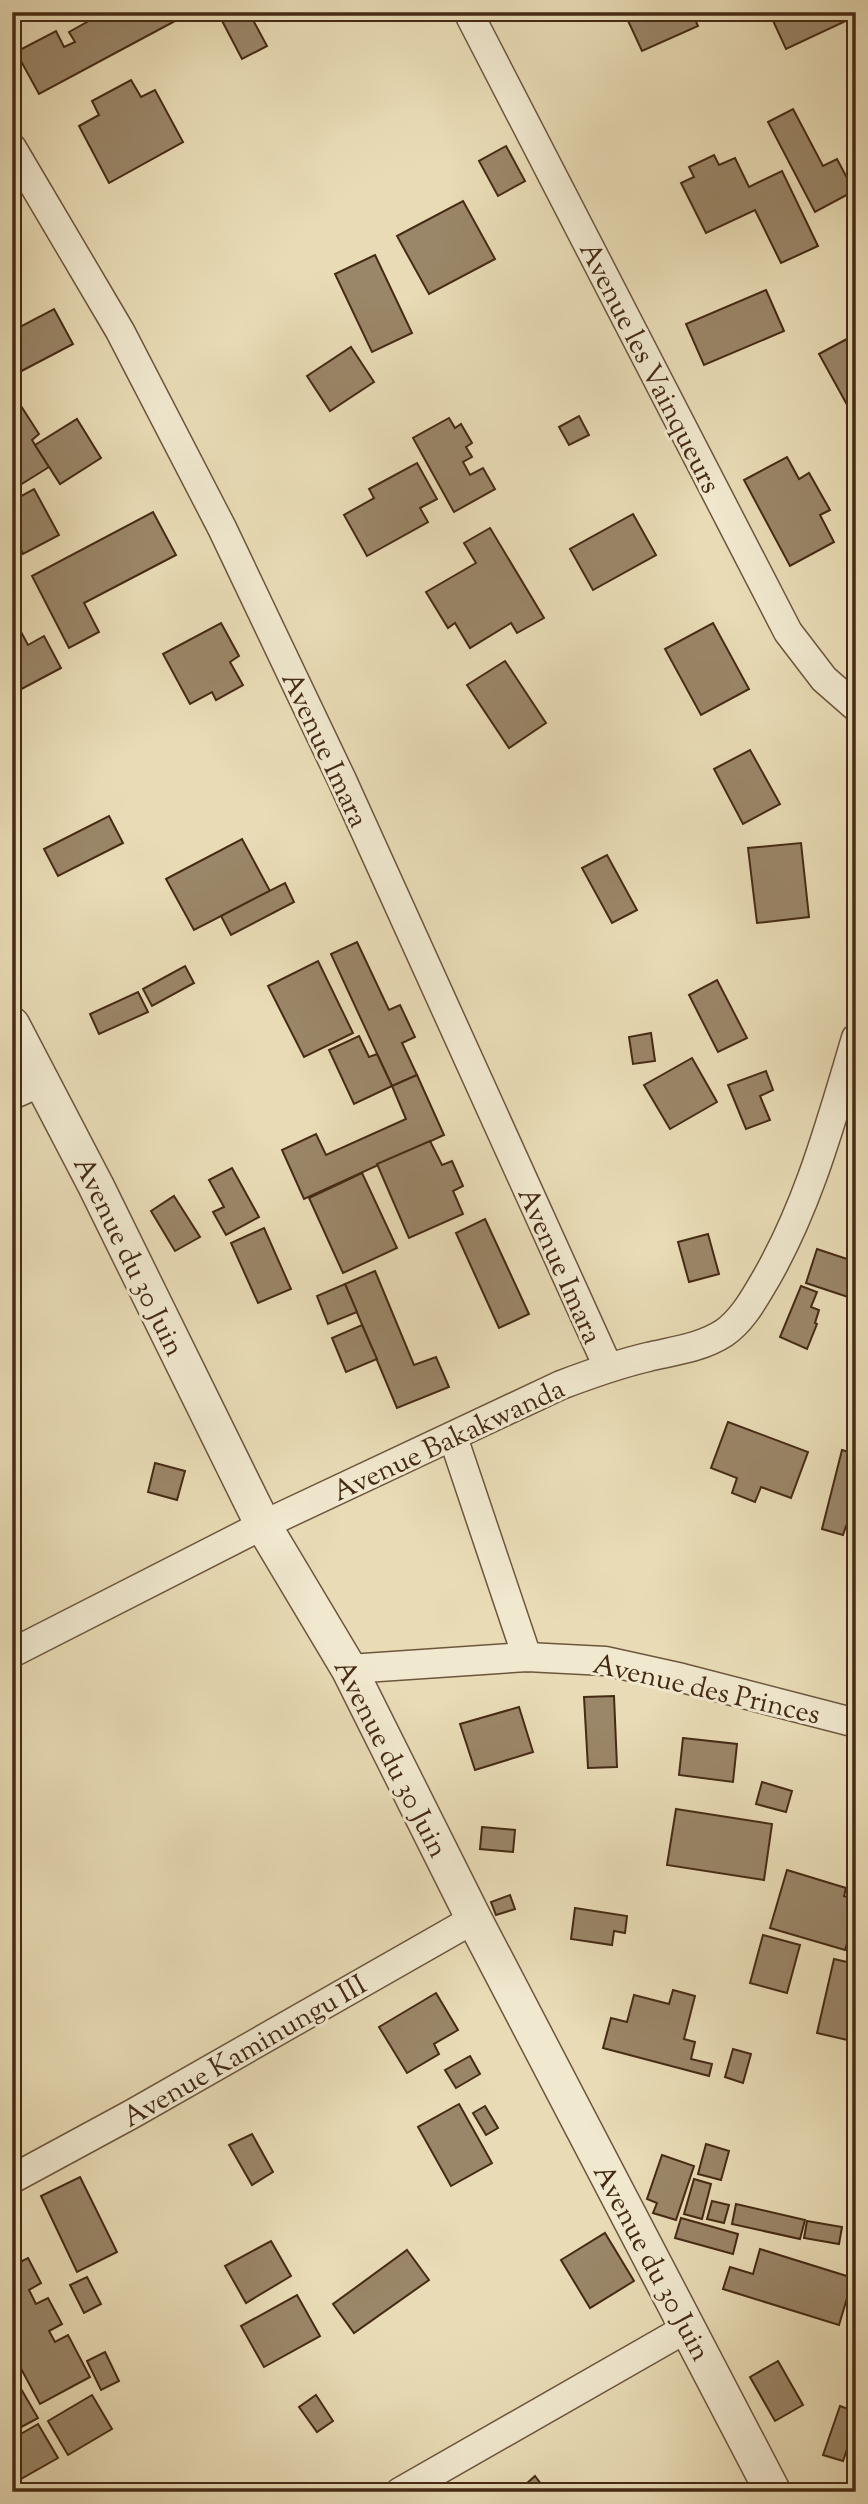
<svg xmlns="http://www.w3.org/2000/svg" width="868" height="2504" font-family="'Sorts Mill Goudy',serif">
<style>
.building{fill:#9a8668;stroke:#462a15;stroke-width:2}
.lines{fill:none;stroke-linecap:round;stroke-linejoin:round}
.minor-casing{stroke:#6e563d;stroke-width:31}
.tertiary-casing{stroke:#6e563d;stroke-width:38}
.minor{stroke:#f0e8cf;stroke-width:28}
.tertiary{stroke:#f0e8cf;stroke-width:35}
.labels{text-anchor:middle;stroke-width:6;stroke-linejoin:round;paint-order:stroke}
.street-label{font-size:28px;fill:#462a15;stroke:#f0e8cf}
</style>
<rect width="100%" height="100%" fill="#e8dbb5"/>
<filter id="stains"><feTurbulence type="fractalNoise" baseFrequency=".00286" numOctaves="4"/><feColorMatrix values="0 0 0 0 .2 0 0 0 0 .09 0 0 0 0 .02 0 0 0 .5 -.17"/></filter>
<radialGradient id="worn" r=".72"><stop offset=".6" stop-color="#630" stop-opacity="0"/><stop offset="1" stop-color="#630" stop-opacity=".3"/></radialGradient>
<!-- building -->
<g class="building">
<polygon points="105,12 170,12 175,21 39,94 16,52 56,31 64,47 75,42 69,32"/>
<polygon points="224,12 269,12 253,20 267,46 242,59 219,15"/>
<polygon points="624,12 692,12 698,26 642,51"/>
<polygon points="769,12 847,12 850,19 786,49"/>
<polygon points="131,80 141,97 155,90 183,142 109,183 79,126 99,115 92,101"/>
<polygon points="793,109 823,166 837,159 854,191 815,212 768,122"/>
<polygon points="506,146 525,181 498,196 479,161"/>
<polygon points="714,155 719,165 735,158 749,187 782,171 818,246 781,263 755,210 706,233 681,183 694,177 689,167"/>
<polygon points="463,201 495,259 429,294 397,236"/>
<polygon points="375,255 412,333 372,352 335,274"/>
<polygon points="766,290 784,331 704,365 686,324"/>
<polygon points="54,309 73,344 12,376 12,331"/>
<polygon points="856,334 856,421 819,354"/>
<polygon points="351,347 374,382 330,411 307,376"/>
<polygon points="12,405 16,410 21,406 39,434 32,440 49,467 12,490"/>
<polygon points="579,416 589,435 569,445 559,427"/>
<polygon points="449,418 455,428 461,424 472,443 466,447 472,457 463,462 470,475 483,468 495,489 454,512 413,438"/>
<polygon points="77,419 101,458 60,484 35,445"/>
<polygon points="787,457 799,479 809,473 830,510 820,515 834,542 790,566 744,480"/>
<polygon points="417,463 437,499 420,508 428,522 367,556 344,515 374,498 369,489"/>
<polygon points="34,489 59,535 23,554 12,533 12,501"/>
<polygon points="153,512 176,555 84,603 99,632 69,648 32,576"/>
<polygon points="633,514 656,555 593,590 570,549"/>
<polygon points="490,528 544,618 517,633 511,623 470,648 455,623 448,628 426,592 476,563 464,543"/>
<polygon points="12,615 28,645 44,636 61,668 12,694"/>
<polygon points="221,623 239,656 230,662 243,685 216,700 212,692 190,704 163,654"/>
<polygon points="713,623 749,689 701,715 665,649"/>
<polygon points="505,661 546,723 509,748 467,685"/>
<polygon points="750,750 780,804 743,824 714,769"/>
<polygon points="109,816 123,843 58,876 44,849"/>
<polygon points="242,839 270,891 194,930 166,879"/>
<polygon points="801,843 809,917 757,923 748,848"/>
<polygon points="607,855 637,910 612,923 582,868"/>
<polygon points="285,883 294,902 231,935 221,916"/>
<polygon points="357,942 389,1010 400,1005 415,1037 402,1043 417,1075 392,1086 331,954"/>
<polygon points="318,961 353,1033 304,1057 268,986"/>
<polygon points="185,966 194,983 152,1006 143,989"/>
<polygon points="717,980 747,1038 718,1052 689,995"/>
<polygon points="138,992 148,1012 99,1034 90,1014"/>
<polygon points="651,1033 655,1061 633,1064 629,1037"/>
<polygon points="359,1036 369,1057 377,1054 392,1086 354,1104 329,1050"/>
<polygon points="692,1058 717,1102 670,1129 644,1085"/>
<polygon points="766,1071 773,1090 760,1096 770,1120 746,1129 728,1085"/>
<polygon points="417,1075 444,1135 304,1199 282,1150 316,1134 326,1155 406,1119 392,1086"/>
<polygon points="430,1141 442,1165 452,1161 463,1186 453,1191 463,1214 409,1238 377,1164"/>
<polygon points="232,1168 259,1217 226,1235 213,1212 224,1207 209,1180"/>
<polygon points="362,1173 397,1248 343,1273 309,1198"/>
<polygon points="174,1196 200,1237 175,1251 151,1211"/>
<polygon points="485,1219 529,1314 499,1328 456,1233"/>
<polygon points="264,1228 291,1289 258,1303 231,1243"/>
<polygon points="708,1234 719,1274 689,1282 678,1242"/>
<polygon points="817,1249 856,1262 856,1283 851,1298 806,1283"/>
<polygon points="375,1271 414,1365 436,1357 449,1387 397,1408 345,1284"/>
<polygon points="345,1284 357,1312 328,1324 317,1296"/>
<polygon points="801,1286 817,1292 811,1307 819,1310 815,1323 817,1324 807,1349 780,1337"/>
<polygon points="362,1325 377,1359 346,1372 332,1338"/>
<polygon points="728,1422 808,1452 791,1498 761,1487 755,1502 732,1493 737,1478 711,1468"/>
<polygon points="842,1450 856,1454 856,1528 846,1526 843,1535 822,1529"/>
<polygon points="155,1463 185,1471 177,1500 148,1492"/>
<polygon points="614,1696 617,1767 588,1768 584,1697"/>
<polygon points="519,1707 533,1752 475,1770 460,1724"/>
<polygon points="683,1738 737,1744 733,1782 679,1775"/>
<polygon points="762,1782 792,1791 786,1812 756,1804"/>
<polygon points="676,1809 772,1824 764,1880 667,1865"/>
<polygon points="482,1827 515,1830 513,1852 480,1849"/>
<polygon points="787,1870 846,1888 844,1896 856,1900 856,1914 845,1950 770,1928"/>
<polygon points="510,1895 515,1909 496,1915 491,1902"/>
<polygon points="575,1908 627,1916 625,1933 614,1931 612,1945 571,1939"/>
<polygon points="763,1935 800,1945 787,1993 750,1983"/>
<polygon points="834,1959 856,1964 856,2042 817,2033"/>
<polygon points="673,1990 695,1996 684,2039 695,2042 691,2059 712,2064 709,2076 603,2048 611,2018 627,2022 634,1995 669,2004"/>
<polygon points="436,1993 458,2030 434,2044 439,2054 407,2073 379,2027"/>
<polygon points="733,2049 751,2054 743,2083 725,2077"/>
<polygon points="470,2056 480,2074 456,2088 445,2070"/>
<polygon points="459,2104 492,2163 451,2186 418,2127"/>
<polygon points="485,2106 498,2128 486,2135 473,2113"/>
<polygon points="252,2134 273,2172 252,2185 229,2145"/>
<polygon points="706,2144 729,2151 721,2180 698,2174"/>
<polygon points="662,2155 694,2166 676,2220 653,2213 657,2203 647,2199"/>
<polygon points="80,2177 117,2252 77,2272 41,2196"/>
<polygon points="694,2179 711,2184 702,2219 684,2214"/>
<polygon points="712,2201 729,2205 724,2223 707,2219"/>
<polygon points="736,2204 805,2220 800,2239 732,2224"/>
<polygon points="681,2218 738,2234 733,2254 675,2238"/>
<polygon points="807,2221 842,2227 839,2244 804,2238"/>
<polygon points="605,2233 634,2281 590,2308 561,2260"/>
<polygon points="271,2241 291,2276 246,2303 225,2266"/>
<polygon points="760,2249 853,2278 839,2325 723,2289 730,2267 753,2274"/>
<polygon points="407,2250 429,2280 354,2333 333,2304"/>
<polygon points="28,2258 41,2283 29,2290 36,2304 48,2298 62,2324 49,2331 55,2342 68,2335 90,2377 40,2404 12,2352 12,2266"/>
<polygon points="87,2277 101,2304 84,2313 70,2285"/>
<polygon points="297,2295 320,2336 264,2367 241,2326"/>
<polygon points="105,2352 119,2381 101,2390 87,2361"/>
<polygon points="778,2361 803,2405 775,2421 750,2377"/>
<polygon points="17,2382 38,2418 12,2432 12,2385"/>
<polygon points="92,2395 112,2429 68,2455 48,2421"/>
<polygon points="316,2395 333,2421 317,2432 299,2407"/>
<polygon points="840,2406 856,2412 856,2423 843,2461 823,2455"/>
<polygon points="38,2424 58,2458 12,2484 12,2439"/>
<polygon points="535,2476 547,2492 517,2492"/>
</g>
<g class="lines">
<!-- minor casing -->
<g class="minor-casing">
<g id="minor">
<polyline points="468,12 788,632 824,679 856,707"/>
<polyline points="12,148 120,331 222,528 342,780 608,1367"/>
<polyline points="12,1095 43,1081"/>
<polyline points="453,1437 527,1657"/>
<path d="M12 1653 263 1525 561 1385C590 1374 618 1364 648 1357 673 1351 701 1348 724 1333 740 1322 751 1304 761 1287 807 1211 831 1122 856 1038"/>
<polyline points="349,1669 527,1657 605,1661 682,1678 856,1723"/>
<polyline points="12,2179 132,2114 474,1919"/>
<polyline points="400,2492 687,2328"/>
</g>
</g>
<!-- tertiary casing -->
<g class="tertiary-casing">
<polyline id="tertiary" points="12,1025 96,1186 263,1525 349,1669 474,1919 773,2492"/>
</g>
<!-- minor -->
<use href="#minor" class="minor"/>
<!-- tertiary -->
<use href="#tertiary" class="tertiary"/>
</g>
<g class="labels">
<!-- street labels -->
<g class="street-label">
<text transform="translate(651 367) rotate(63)" y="10">Avenue les Vainqueurs</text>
<text transform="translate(326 749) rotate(65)" y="10">Avenue Imara</text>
<text transform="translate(130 1256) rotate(64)" y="10">Avenue du 30 Juin</text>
<text transform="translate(561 1265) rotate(66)" y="10">Avenue Imara</text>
<text transform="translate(448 1439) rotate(-25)" y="10">Avenue Bakakwanda</text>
<text transform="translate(707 1688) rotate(13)" y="10">Avenue des Princes</text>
<text transform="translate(392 1758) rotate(63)" y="10">Avenue du 30 Juin</text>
<text transform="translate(244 2050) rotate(-30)" y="10">Avenue Kaminungu III</text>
<text transform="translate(653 2262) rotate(62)" y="10">Avenue du 30 Juin</text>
</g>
</g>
<!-- margin -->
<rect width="868" height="2504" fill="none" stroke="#e8dbb5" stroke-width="42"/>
<rect x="14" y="14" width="840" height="2476" fill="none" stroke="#462a15" stroke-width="3.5"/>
<rect x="21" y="21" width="826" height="2462" fill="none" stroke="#462a15" stroke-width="2"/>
<rect width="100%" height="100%" filter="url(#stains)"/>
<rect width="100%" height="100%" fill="url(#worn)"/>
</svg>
